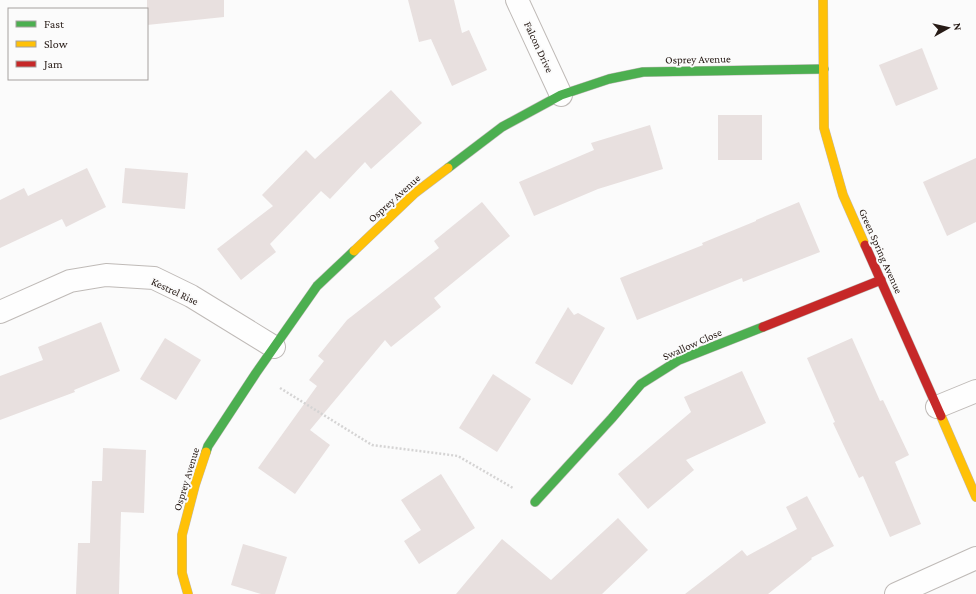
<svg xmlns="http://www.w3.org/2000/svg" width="976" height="594" font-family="'Crimson Pro',serif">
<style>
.building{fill:#e8e0df}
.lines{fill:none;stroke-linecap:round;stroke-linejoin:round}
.street-casing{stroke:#bfbab7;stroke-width:24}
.fast-casing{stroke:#bfbab7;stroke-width:10}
.slow-casing{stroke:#bfbab7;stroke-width:10}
.jam-casing{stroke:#bfbab7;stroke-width:10}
.path{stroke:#d5d4d4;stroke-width:2.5;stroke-dasharray:2 2;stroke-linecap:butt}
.street{stroke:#fefefe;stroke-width:22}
.fast{stroke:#4caf50;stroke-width:9}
.slow{stroke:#ffc107;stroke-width:9}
.jam{stroke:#c62828;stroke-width:9}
.labels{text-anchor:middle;stroke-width:4;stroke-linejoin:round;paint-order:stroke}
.street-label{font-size:11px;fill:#271b16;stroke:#fbfbfb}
</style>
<rect width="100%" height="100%" fill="#fbfbfb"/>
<!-- building -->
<g class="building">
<polygon points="147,0 224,0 224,17 147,25"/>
<polygon points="408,0 454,0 462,33 469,30 487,70 452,86 431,39 419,42"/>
<polygon points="922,48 938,89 896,106 879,65"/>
<polygon points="391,90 422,123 371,169 365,162 330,199 321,191 270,244 276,252 241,280 217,249 273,206 262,195 306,150 315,159"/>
<rect x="718" y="115" width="44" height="45"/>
<polygon points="650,125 663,169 598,189 534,216 519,182 594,150 591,143"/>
<polygon points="976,158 976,222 947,236 923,182"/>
<polygon points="87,168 106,207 66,227 62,219 0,248 0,200 24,188 28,196"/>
<polygon points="125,168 188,173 185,209 122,203"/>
<polygon points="482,202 510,236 434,298 441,307 391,347 385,340 310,430 330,445 295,494 258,468 317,386 309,380 324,361 318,356 347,320 439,248 434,241"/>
<polygon points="799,202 820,252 743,282 742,278 637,320 620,278 703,245 702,243 756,221 756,220"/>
<polygon points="568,307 574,315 578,313 605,328 572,385 535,363"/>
<polygon points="101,322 120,371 74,390 75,392 0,420 0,376 43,360 38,347"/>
<polygon points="165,338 201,360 176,400 140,379"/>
<polygon points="852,338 880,401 883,400 909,455 895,462 921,524 890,537 863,476 859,478 833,423 835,422 807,358"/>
<polygon points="742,371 766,423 686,460 694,470 648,509 618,474 691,412 684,397"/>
<polygon points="493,374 531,399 497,452 459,428"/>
<polygon points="103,448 146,450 144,513 121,512 119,594 76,594 78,543 90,543 92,481 102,481"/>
<polygon points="441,474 475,528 419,564 404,541 421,530 401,500"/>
<polygon points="807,496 834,546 811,558 812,559 768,594 685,594 742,550 747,556 797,529 786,507"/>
<polygon points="618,518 648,550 602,594 456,594 502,539 551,580"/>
<polygon points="243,544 287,557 275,594 261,594 231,585"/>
</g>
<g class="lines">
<!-- street casing -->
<g class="street-casing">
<g id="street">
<polyline points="517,0 561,95"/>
<polyline points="0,312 70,281 106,275 154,278 191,296 274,347"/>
<polyline points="937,407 976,391"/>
<polyline points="896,594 976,558"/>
</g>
</g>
<!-- fast casing -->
<g class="fast-casing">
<g id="fast">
<polyline points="448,168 502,127 561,95 609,79 643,72 824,69"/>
<polyline points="206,452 208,446 256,373 317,286 354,251"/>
<polyline points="535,502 612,418 641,384 679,360 763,327"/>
</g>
</g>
<!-- slow casing -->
<g class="slow-casing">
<g id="slow">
<polyline points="823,0 824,128 843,195 865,245"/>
<polyline points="354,251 415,193 448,168"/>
<polyline points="941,416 976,497"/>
<polyline points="188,594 182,573 182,535 195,485 206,452"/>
</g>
</g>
<!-- jam casing -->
<g class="jam-casing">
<g id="jam">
<polyline points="865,245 941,416"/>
<polyline points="763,327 881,280"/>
</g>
</g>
<!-- path -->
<polyline class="path" points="280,388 372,445 458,456 513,488"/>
<!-- street -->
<use href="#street" class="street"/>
<!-- fast -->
<use href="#fast" class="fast"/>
<!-- slow -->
<use href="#slow" class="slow"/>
<!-- jam -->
<use href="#jam" class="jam"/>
</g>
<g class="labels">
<!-- street labels -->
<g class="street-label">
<text transform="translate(539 47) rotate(65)" y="4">Falcon Drive</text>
<text transform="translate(698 59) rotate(-1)" y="4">Osprey Avenue</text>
<text transform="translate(394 198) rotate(-42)" y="4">Osprey Avenue</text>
<text transform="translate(881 251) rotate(66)" y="4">Green Spring Avenue</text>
<text transform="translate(175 291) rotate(25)" y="4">Kestrel Rise</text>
<text transform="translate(692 344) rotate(-24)" y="4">Swallow Close</text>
<text transform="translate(186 479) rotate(-73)" y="4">Osprey Avenue</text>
</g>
</g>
<!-- legend -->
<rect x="8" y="8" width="140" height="72" fill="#fbfbfb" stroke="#a6a19f"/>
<rect x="16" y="21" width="20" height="6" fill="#4caf50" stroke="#a6a19f"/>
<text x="44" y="28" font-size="12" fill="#271b16">Fast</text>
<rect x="16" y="41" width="20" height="6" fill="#ffc107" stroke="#a6a19f"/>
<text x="44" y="48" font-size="12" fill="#271b16">Slow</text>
<rect x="16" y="61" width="20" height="6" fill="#c62828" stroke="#a6a19f"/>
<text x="44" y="68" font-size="12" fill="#271b16">Jam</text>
<!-- north arrow -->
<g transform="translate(948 28) rotate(82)" stroke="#fbfbfb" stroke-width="3" paint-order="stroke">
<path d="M0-3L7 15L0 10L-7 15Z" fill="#271b16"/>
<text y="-6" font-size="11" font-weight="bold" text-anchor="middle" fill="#271b16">N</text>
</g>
</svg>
